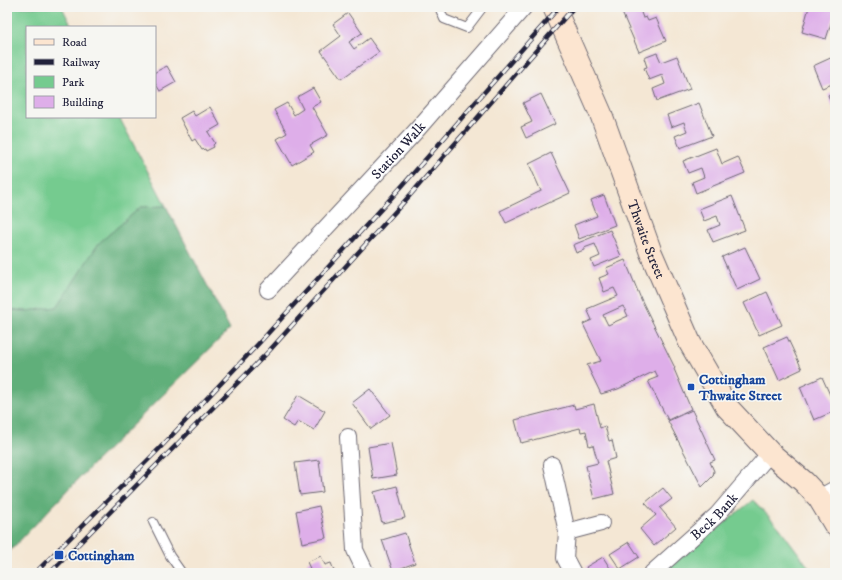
<svg xmlns="http://www.w3.org/2000/svg" width="842" height="580" font-family="'IM FELL DW Pica',serif">
<style>
.green{fill:#75cb8f;stroke:#4c7665}
.forest{fill:#60af7a;stroke:#41685a}
.building{fill:#deaee9;fill-rule:evenodd}
.lines{fill:none;stroke-linecap:round;stroke-linejoin:round}
.service-casing{stroke:#6c6771;stroke-width:10}
.minor-casing{stroke:#6c6771;stroke-width:18}
.secondary-casing{stroke:#6c6771;stroke-width:24}
.service{stroke:#fff;stroke-width:8}
.minor{stroke:#fff;stroke-width:16}
.secondary{stroke:#fce5d0;stroke-width:22}
.rail-casing{stroke:#22223b;stroke-width:4.5}
.rail{stroke:#f6f6f2;stroke-width:3;stroke-dasharray:9;stroke-linecap:butt}
.transit-dot{fill:#1a4fb4;stroke:#f6f6f2;stroke-width:1.5}
.labels{text-anchor:middle;stroke-width:3.5;stroke-linejoin:round;paint-order:stroke}
.street-label{font-size:14px;fill:#22223b;stroke:#f6f6f2}
.transit-label{font-size:14px;font-weight:bold;fill:#164399;stroke:#f6f6f2;text-anchor:start}
</style>
<rect width="100%" height="100%" fill="#f6f6f2"/>
<filter id="ink" filterUnits="userSpaceOnUse"><feTurbulence type="fractalNoise" baseFrequency=".025" numOctaves="2"/><feDisplacementMap in="SourceGraphic" scale="8" xChannelSelector="R" yChannelSelector="G"/><feConvolveMatrix kernelMatrix="1 2 1 2 8 2 1 2 1" color-interpolation-filters="sRGB"/></filter>
<filter id="wash" filterUnits="userSpaceOnUse"><feTurbulence type="fractalNoise" baseFrequency=".012" numOctaves="4" result="noise"/><feDisplacementMap in="SourceGraphic" scale="16" xChannelSelector="R" yChannelSelector="G"/><feGaussianBlur stdDeviation="0.9" result="paint"/><feColorMatrix in="noise" values="0 0 0 0 0 0 0 0 0 0 0 0 0 0 0 0 0 1.4 0 .05"/><feComposite in="paint" operator="in"/></filter>
<g filter="url(#wash)">
<rect width="100%" height="100%" fill="#f4e7d4"/>
<!-- green -->
<g class="green">
<polygon points="7,7 62,7 72,27 27,27 27,117 119,117 166,206 141,207 99,243 57,307 27,311 7,310"/>
<polygon points="753,500 779,527 813,573 661,573"/>
</g>
<!-- forest -->
<polygon class="forest" points="166,206 230,329 94,463 7,554 7,310 27,311 57,307 99,243 141,207"/>
<g id="blocks">
<!-- building -->
<g class="building">
<polygon points="622,7 639,7 643,18 646,17 648,21 656,18 666,41 639,52 620,8"/>
<polygon points="809,7 835,7 835,11 826,39 802,32"/>
<polygon points="348,13 362,33 349,42 354,49 369,38 379,52 341,79 321,51 341,36 333,24"/>
<polygon points="657,53 661,62 677,56 690,89 657,101 653,89 665,84 662,75 649,80 644,68 647,67 644,58"/>
<polygon points="835,56 835,83 822,88 813,66"/>
<polygon points="167,66 176,82 160,91 155,83 155,72"/>
<polygon points="313,88 321,102 312,107 328,135 310,145 314,152 292,165 277,139 287,133 274,110 287,103 294,115 303,109 297,97"/>
<polygon points="835,91 835,112 828,95"/>
<polygon points="541,94 555,124 526,138 521,127 532,122 523,103"/>
<polygon points="699,103 712,136 680,148 675,136 687,131 685,126 684,122 671,127 667,115"/>
<polygon points="210,107 220,125 208,132 215,143 213,145 214,147 206,151 205,149 202,150 195,139 192,141 180,118 192,111 195,116"/>
<polygon points="716,148 722,164 738,157 745,173 696,193 692,182 704,177 701,168 688,173 683,161"/>
<polygon points="551,153 570,193 506,223 500,211 541,191 529,164"/>
<polygon points="604,195 615,225 579,239 574,225 597,216 591,200"/>
<polygon points="732,196 745,230 713,242 708,230 720,225 717,216 704,221 699,209"/>
<polygon points="610,230 621,256 594,267 591,260 600,256 595,244 584,248 584,250 576,253 573,245"/>
<polygon points="745,247 760,279 737,290 722,257"/>
<path d="M625 260 641 299 675 368 674 369 691 409 668 420 648 381 658 377 655 371 618 389 601 394 587 365 601 361 583 324 592 320 587 309 618 296 614 288 604 292 599 278 609 274 606 268ZM623 306 628 316 608 325 603 315Z"/>
<polygon points="767,292 782,325 759,335 744,303"/>
<polygon points="787,337 802,369 779,380 764,347"/>
<polygon points="822,377 835,406 835,411 814,420 800,387"/>
<polygon points="370,389 390,415 371,429 352,403"/>
<polygon points="298,395 325,411 314,430 298,421 294,427 283,420"/>
<polygon points="594,404 600,428 605,426 609,441 612,440 616,458 606,461 614,494 594,499 586,466 598,463 593,445 589,446 586,431 581,432 580,428 521,443 515,420 574,405 575,409"/>
<polygon points="692,410 715,460 710,462 714,471 713,476 702,487 668,421"/>
<polygon points="391,443 397,475 373,479 368,447"/>
<polygon points="319,460 323,492 300,495 295,463"/>
<polygon points="397,486 405,518 382,523 374,492"/>
<polygon points="663,488 672,499 660,508 676,527 654,546 640,529 656,515 645,503"/>
<polygon points="319,506 326,538 302,543 296,511"/>
<polygon points="405,533 415,563 393,571 382,540"/>
<polygon points="629,542 639,557 620,569 610,554"/>
<polygon points="321,556 325,565 331,563 335,573 312,573 307,562"/>
<polygon points="603,557 613,573 589,573 586,567"/>
</g>
</g>
</g>
<g filter="url(#ink)">
<use href="#blocks" fill-opacity="0" stroke="#6c6771" stroke-width="1"/>
<g class="lines">
<!-- service casing -->
<g class="service-casing">
<g id="service">
<polyline points="439,7 444,19 467,28 483,7"/>
<polyline points="153,522 170,556 182,573"/>
</g>
</g>
<!-- minor casing -->
<g class="minor-casing">
<g id="minor">
<path id="s1" d="M268 290 415 132 524 7"/>
<polyline points="348,437 355,550 366,573"/>
<polyline points="552,465 567,532 565,558 573,573"/>
<polyline points="819,498 835,489"/>
<polyline points="567,532 601,523"/>
<path id="s2" d="M652 573 717 515 770 453"/>
</g>
</g>
<!-- secondary casing -->
<g class="secondary-casing">
<g id="secondary">
<path id="s3" d="M554 7 601 114 651 253 690 343 727 407 770 453 804 482 819 498 835 525"/>
</g>
</g>
<!-- service -->
<use href="#service" class="service"/>
<!-- minor -->
<use href="#minor" class="minor"/>
<!-- secondary -->
<use href="#secondary" class="secondary"/>
<!-- rail casing -->
<g class="rail-casing">
<g id="rail">
<polyline points="35,573 159,449 260,342 403,185 559,7"/>
<polyline points="50,573 269,351 412,193 574,7"/>
</g>
</g>
<!-- rail -->
<use href="#rail" class="rail"/>
</g>
</g>
<!-- markers -->
<g class="transit-dot">
<rect x="687" y="383" width="8" height="8" rx="2"/>
<rect x="54" y="550" width="10" height="10" rx="2"/>
</g>
<g class="labels">
<!-- street labels -->
<g class="street-label">
<text dy="5" stroke="none"><textPath href="#s1" startOffset="191">Station Walk</textPath></text>
<text dy="5" stroke="none"><textPath href="#s3" startOffset="250">Thwaite Street</textPath></text>
<text dy="5" stroke="none"><textPath href="#s2" startOffset="84">Beck Bank</textPath></text>
</g>
<!-- transit labels -->
<g class="transit-label">
<text x="699" y="384">Cottingham<tspan x="699" dy="16">Thwaite Street</tspan></text>
<text x="68" y="560">Cottingham</text>
</g>
</g>
<!-- margin -->
<rect width="842" height="580" fill="none" stroke="#f6f6f2" stroke-width="24"/>
<!-- legend -->
<rect x="26" y="26" width="130" height="92" fill="#f6f6f2" stroke="#a1a1a9"/>
<rect x="34" y="39" width="20" height="6" fill="#fce5d0" stroke="#a1a1a9"/>
<text x="62" y="46" font-size="12" fill="#22223b">Road</text>
<rect x="34" y="59" width="20" height="6" fill="#22223b" stroke="#a1a1a9"/>
<text x="62" y="66" font-size="12" fill="#22223b">Railway</text>
<rect x="34" y="76" width="20" height="12" fill="#75cb8f" stroke="#a1a1a9"/>
<text x="62" y="86" font-size="12" fill="#22223b">Park</text>
<rect x="34" y="96" width="20" height="12" fill="#deaee9" stroke="#a1a1a9"/>
<text x="62" y="106" font-size="12" fill="#22223b">Building</text>
</svg>
